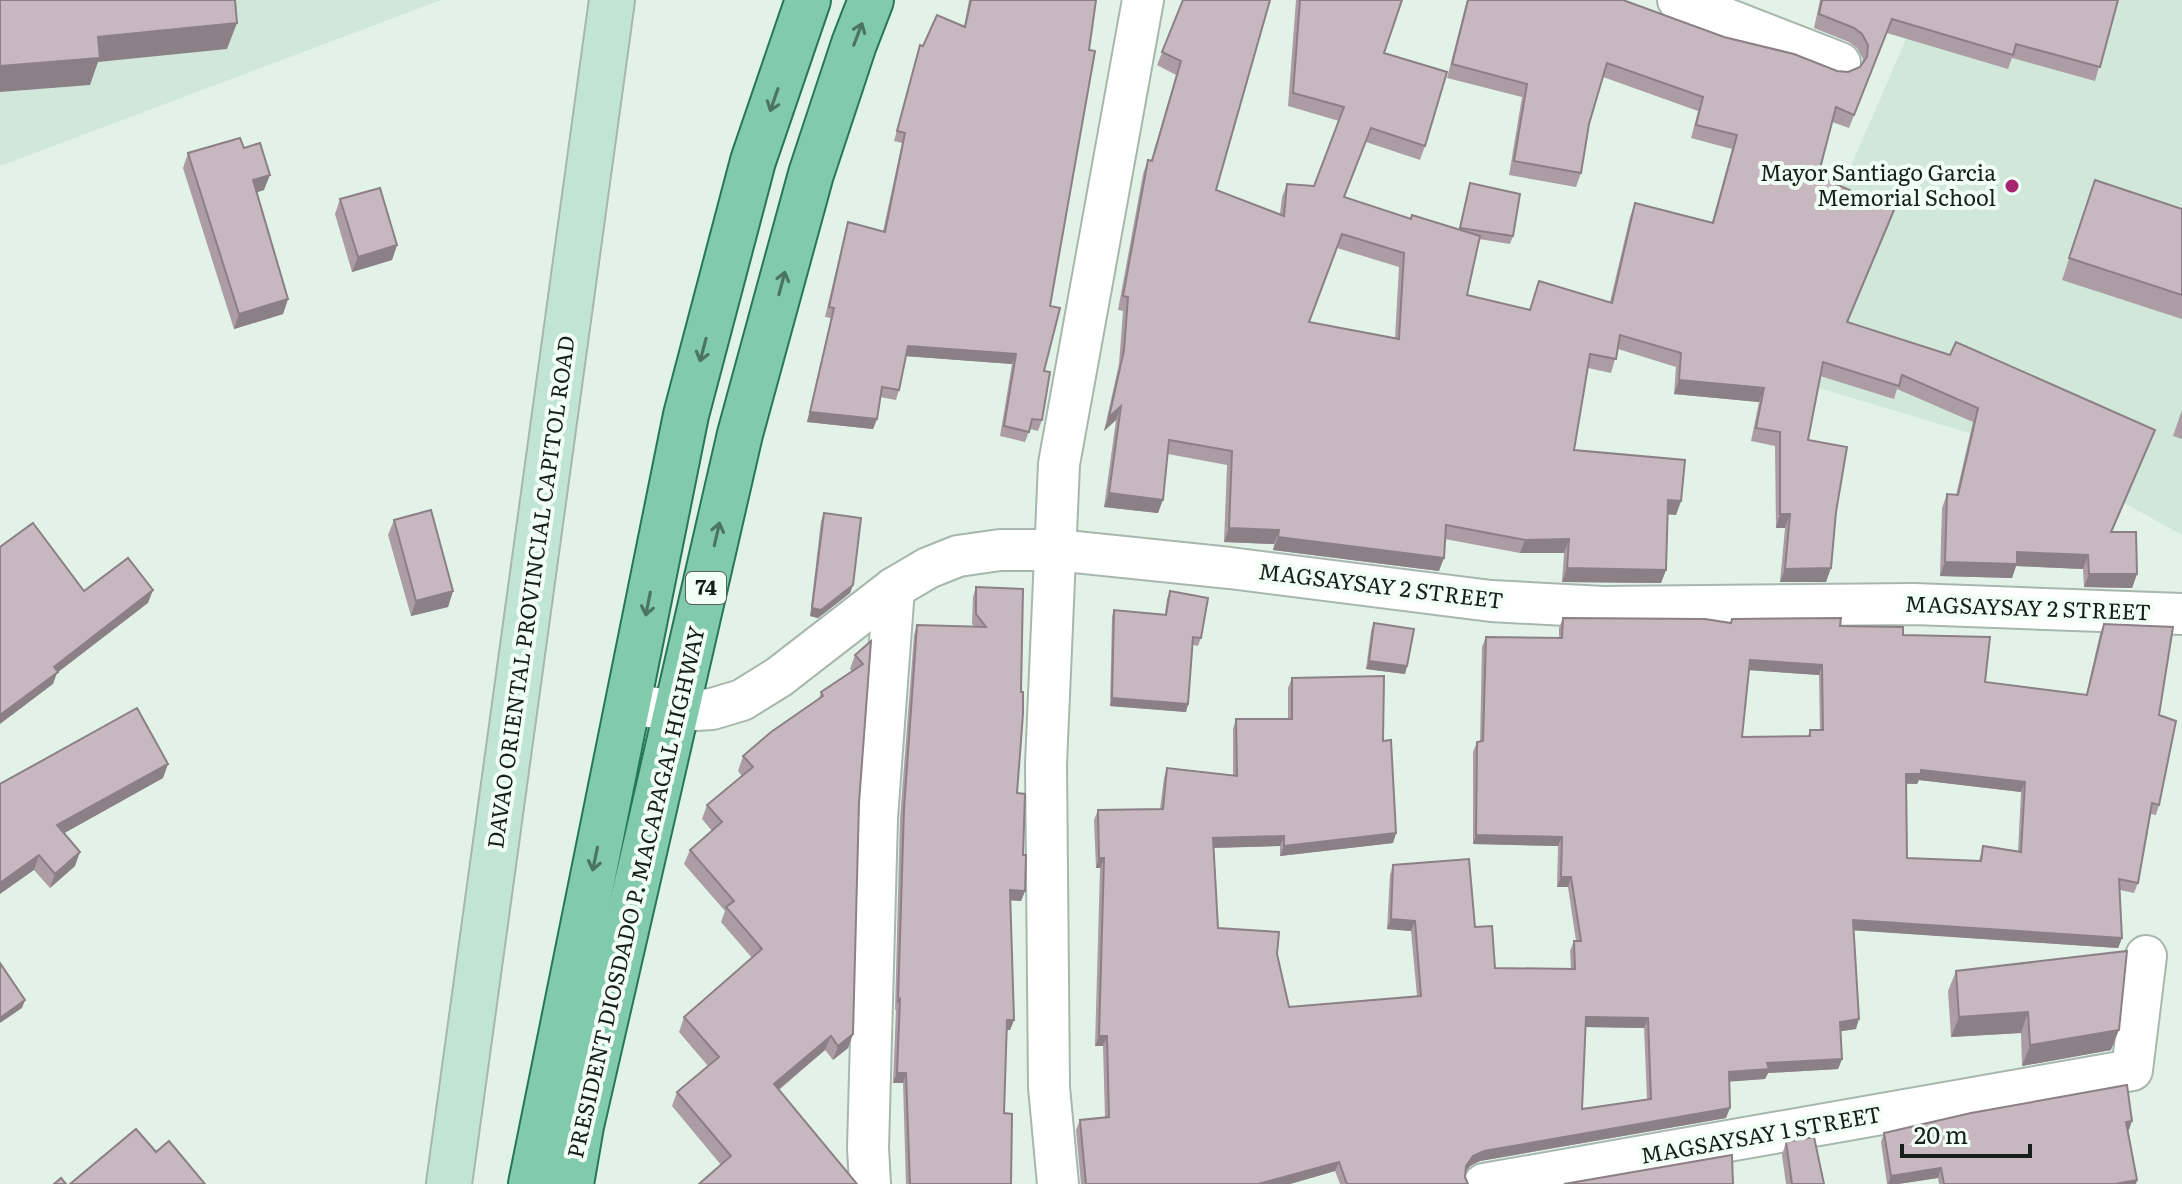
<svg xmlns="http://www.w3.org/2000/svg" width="2182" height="1184" font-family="Literata,serif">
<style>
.built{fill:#d0e7da}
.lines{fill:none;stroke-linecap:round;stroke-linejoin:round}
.street-casing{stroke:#a8b7ae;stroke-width:44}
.secondary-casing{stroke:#a8b7ae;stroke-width:48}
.primary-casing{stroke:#267855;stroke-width:48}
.street{stroke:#fff;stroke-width:40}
.secondary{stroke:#c0e5d5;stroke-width:44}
.primary{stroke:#81cbac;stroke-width:44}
.wall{fill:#ab9da3;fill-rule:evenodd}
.shaded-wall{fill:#8b8085}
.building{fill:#c7b7be;stroke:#8b8085;stroke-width:2;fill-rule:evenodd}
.oneway{stroke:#4c7464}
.poi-dot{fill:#a82571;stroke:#f2fff7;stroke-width:3}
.labels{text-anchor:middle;stroke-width:8;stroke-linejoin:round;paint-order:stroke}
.shield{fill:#f2fff7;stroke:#59625d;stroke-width:2}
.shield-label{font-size:20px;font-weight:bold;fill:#181e1b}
.poi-label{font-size:22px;fill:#181e1b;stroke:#f2fff7;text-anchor:end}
.street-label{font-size:22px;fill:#181e1b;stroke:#f2fff7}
</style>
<rect width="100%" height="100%" fill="#e2f2e9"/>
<!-- built -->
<g class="built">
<polygon points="0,0 441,0 0,166"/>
<polygon points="1923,0 2182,0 2182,535 2033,452 1762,371"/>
</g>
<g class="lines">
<!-- street casing -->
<g class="street-casing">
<g id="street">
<polyline points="1678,0 1840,63"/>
<polyline points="627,704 678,711 712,709 742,700 779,677 894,588 928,568 958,556 1000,550 1056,550 1230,568 1491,601 1603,607 1914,604 2182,614"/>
<polyline points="870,1184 868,1148 877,818 894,588"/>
<polyline points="1058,1184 1049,1087 1046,764 1059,464 1143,0"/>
<polyline points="1484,1184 2132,1070 2146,956"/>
</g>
</g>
<!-- secondary casing -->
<g class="secondary-casing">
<polyline id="secondary" points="449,1184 612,0"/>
</g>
<!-- primary casing -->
<g class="primary-casing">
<g id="primary">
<polyline points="531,1184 686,415 753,161 808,0"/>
<polyline points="571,1184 581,1126 740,434 811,174 854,44 871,0"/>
</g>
</g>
<!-- street -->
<use href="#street" class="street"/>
<!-- secondary -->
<use href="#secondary" class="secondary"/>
<!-- primary -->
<use href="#primary" class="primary"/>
</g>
<!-- wall -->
<g class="wall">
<polygon points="969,0 1096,0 1050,306 1044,371 1042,420 1038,431 1030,429 1025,442 1000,436 1012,364 906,356 899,390 896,400 880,397 877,419 873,429 807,422 831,318 825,317 845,232 848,222 883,231 902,143 894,141 920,45 923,46 964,27"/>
<path d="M1183 0 1216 190 1280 214 1282 197 1287 184 1314 186 1339 121 1288 106 1296 0H1402L1384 53 1425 146 1420 160 1366 142 1344 197 1411 219 1459 229 1470 183 1513 236 1510 244 1479 239 1467 295 1529 310 1610 302 1630 217 1635 203 1712 222 1732 149 1691 138 1698 111 1603 77 1589 124 1581 173 1576 187 1509 175 1522 97 1447 78 1467 0H1623L1724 37 1837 71 1848 72 1860 67 1862 63 1863 59 1857 48 1849 42 1814 28 1820 0H2118L2095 81 2012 58 2008 69 1887 33 1849 128 1832 122 1818 176 1889 224 1847 322 2150 443 2112 532 2137 574 2132 588 2084 587 2083 569 2016 566 2012 578 1940 576 1942 508 1947 494 1956 495 1973 422 1897 389 1894 399 1820 376 1808 440 1836 512 1826 582H1780L1785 528H1776L1775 446 1751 441 1759 402 1674 394 1676 367 1618 349 1611 373 1588 368 1574 450 1681 501 1676 515 1668 514 1666 570 1661 583 1562 582 1564 553H1520L1445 539 1439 571 1273 550 1274 544 1224 542 1227 465 1168 454 1158 513 1104 507 1116 420 1104 431 1119 364 1123 311 1118 310 1143 174 1148 160 1151 161 1176 75 1157 65ZM1337 248 1399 267 1395 338 1309 322Z"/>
<polygon points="244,148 264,190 257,192 288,299 283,314 234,329 183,168 188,153"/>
<polygon points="2095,180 2182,209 2182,319 2062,280"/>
<polygon points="340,199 397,245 392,260 352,272 335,214"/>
<polygon points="2182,410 2182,439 2173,436"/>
<polygon points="824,513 853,585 850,593 818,618 810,616 821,521"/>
<polygon points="394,520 453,591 448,607 411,616 388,535"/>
<polygon points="976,587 1023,589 1017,793 1025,891 1021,901 1010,900 1014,1020 1010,1030 1006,1030 1004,1113 1011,1184 906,1184 903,1083 893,1083 896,1009 895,1011 900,819 914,635 917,625 974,626 972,624 973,597"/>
<polygon points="1170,591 1201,638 1198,646 1193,645 1188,704 1186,712 1110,706 1112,617 1114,610 1165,614 1167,599"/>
<path d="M1563 618 1730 623 1732 619 1840 626 1903 635 1985 682 2086 695 2100 634 2104 624 2159 715V805L2156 815 2151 814 2138 883 2134 893 2120 890 2122 938 2118 948 1853 930 1856 1029 1840 1031 1842 1059 1838 1069 1768 1073 1765 1079 1729 1081 1726 1118 1480 1161 1470 1166 1466 1172 1465 1177 1468 1184H1340L1335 1171 1290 1184H1081L1076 1130 1080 1120 1105 1118 1103 1046H1095L1100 868H1096L1094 820 1098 810 1160 809 1164 778 1167 768 1233 775V729L1236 719H1288V688L1292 678 1383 741 1396 833 1393 843 1280 856V846L1214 848 1218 928 1277 954 1289 1007 1417 996 1411 931 1387 929 1390 875 1393 865 1475 927 1495 968 1571 969 1570 951 1574 941H1576L1568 887H1557L1558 846 1473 844V752L1477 742H1480L1482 647 1486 637 1559 638V628ZM1749 670 1819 675 1820 730H1810L1808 736 1742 737ZM1919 780 2021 792 2018 852 1983 846 1979 861 1907 858 1906 784H1917ZM1586 1027 1644 1028 1647 1099 1582 1109Z"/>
<polygon points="1374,623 1407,666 1405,674 1366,669 1371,631"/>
<polygon points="871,641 859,803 853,1034 848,1048 833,1060 825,1050 779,1090 857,1184 721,1165 672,1106 677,1092 708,1066 679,1032 684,1017 752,958 721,922 725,911 684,864 690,850 712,831 702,819 707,805 742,776 738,771 743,756 819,699 821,692 852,671 850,669 855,655"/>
<polygon points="163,778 64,833 75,866 50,888 34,870 0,784"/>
<polygon points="1956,971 2111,1050 2022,1066 2021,1033 1951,1037 1948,991"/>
<polygon points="2127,1130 2137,1180 2136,1184 1939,1184 1938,1178 1898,1184 1887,1184 1881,1142 1884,1133 2129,1130"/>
<polygon points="1786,1142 1824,1184 1786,1184 1782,1155"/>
</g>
<!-- shaded-wall -->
<g class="shaded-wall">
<polygon points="237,23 227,49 98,62 90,85 0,92 0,66 98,37"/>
<polygon points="270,175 264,190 248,195 253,180"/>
<polygon points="1894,210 1889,224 1842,335 1847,322"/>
<polygon points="397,245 392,260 352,272 358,257"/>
<polygon points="288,299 283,314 234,329 239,314"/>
<polygon points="908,346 1016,354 1012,364 904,356"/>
<polygon points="1679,380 1764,388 1759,402 1674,394"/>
<polygon points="1121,406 1116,420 1104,431 1109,417"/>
<polygon points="810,412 877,419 873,429 807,422"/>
<polygon points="1109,493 1163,500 1158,513 1104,507"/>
<polygon points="1668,500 1681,501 1676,515 1664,514"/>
<polygon points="1780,514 1790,514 1785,528 1776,528"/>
<polygon points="1229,528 1279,530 1274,544 1224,542"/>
<polygon points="1278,537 1444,558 1439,571 1273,550"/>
<polygon points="1569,539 1564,553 1520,553 1525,540"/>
<polygon points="2017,552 2088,555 2083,569 2016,566 2012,578 1940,576 1945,562"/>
<polygon points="1567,568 1666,570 1661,583 1562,582"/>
<polygon points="1831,568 1826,582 1780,582 1785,569"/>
<polygon points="2089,574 2137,574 2132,588 2084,587"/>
<polygon points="853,585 850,593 818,618 810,616 812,608"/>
<polygon points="153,590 148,603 57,673 53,684 0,724 0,715 54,667"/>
<polygon points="453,591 448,607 411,616 416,601"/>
<polygon points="1750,660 1822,665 1819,675 1747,670"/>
<polygon points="1369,661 1407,666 1405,674 1366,669"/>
<polygon points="1112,698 1188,704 1186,712 1110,706"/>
<polygon points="168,764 163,778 52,840 57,825"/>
<polygon points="1921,770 2025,782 2021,792 1919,780 1917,784 1902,783 1906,774"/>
<polygon points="1396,833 1393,843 1280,856 1284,846"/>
<polygon points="1476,835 1562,837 1558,846 1473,844"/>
<polygon points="1284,836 1280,846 1209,848 1213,838"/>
<polygon points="80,852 75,866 50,888 55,874"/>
<polygon points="39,855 34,870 0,894 0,883"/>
<polygon points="1099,858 1104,858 1100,868 1096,868"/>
<polygon points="1561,877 1571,877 1568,887 1557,887"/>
<polygon points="1010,890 1025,891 1021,901 1006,900"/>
<polygon points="1391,919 1415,921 1411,931 1387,929"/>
<polygon points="1853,920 2122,938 2118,948 1849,930"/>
<polygon points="25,1000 22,1008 0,1023 0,1018"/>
<polygon points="2028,1012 2021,1033 1951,1037 1959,1017"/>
<polygon points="1586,1017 1648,1018 1644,1028 1583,1027"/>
<polygon points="1859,1019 1856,1029 1836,1032 1840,1022"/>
<polygon points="1007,1020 1014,1020 1010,1030 1003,1030"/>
<polygon points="2119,1030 2111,1050 2022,1066 2030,1045"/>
<polygon points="853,1034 848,1048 833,1060 838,1046"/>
<polygon points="831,1036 825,1050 768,1098 774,1084"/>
<polygon points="1099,1036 1107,1036 1103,1046 1095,1046"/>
<polygon points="1842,1059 1838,1069 1768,1073 1765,1079 1725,1082 1729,1072 1767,1063"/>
<polygon points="897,1073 906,1073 903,1083 893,1083"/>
<polygon points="1730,1108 1726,1118 1480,1161 1470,1166 1463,1175 1466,1166 1473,1156 1484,1151"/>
<polygon points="2132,1121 2129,1130 2122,1131 2126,1122"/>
<polygon points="1339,1162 1335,1171 1290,1184 1258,1184"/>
<polygon points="1941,1168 1938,1178 1898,1184 1888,1184 1891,1176"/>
<polygon points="2137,1180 2136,1184 2115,1184"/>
</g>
<!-- building -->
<g class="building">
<polygon points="0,0 235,0 237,23 98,37 100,58 0,66"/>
<polygon points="971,0 1096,0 1089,50 1095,51 1050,306 1060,308 1044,371 1050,372 1042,420 1032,419 1029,432 1004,426 1016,354 908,346 899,390 882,387 877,419 810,412 834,308 829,307 848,222 885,232 905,133 897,131 920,45 923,46 937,15 965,27"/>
<path d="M1183 0H1270L1216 190 1284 216 1287 184 1314 186 1344 107 1293 93 1300 0H1402L1384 53 1447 72 1425 146 1371 128 1344 197 1411 219 1412 215 1480 236 1467 295 1530 310 1539 281 1612 303 1635 203 1713 223 1737 135 1696 125 1703 97 1607 63 1589 124 1581 173 1514 161 1527 84 1452 64 1468 0H1623L1724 37 1794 54 1837 71 1848 72 1860 67 1867 57 1868 45 1862 34 1854 28 1819 14 1822 0H2118L2100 67 2016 44 2013 55 1892 19 1854 115 1836 107 1818 176 1894 210 1847 322 1950 355 1956 342 2155 430 2111 532H2136L2137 574H2089L2088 555 2017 552V564L1945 562 1947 494 1958 495 1978 408 1902 375 1899 386 1823 362 1808 440 1847 447 1836 512 1831 568 1785 569 1790 514H1780V432L1756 428 1764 388 1679 380 1681 353 1620 335 1616 359 1590 354 1574 450 1685 460 1681 501 1668 500 1666 570 1567 568 1569 539 1525 540 1446 525 1444 558 1278 537 1279 530 1229 528 1232 451 1169 440 1163 500 1109 493 1121 406 1109 417 1124 350 1128 297 1123 296 1148 160 1152 161 1181 61 1162 52ZM1342 234 1404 253 1399 339 1309 322Z"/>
<polygon points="240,138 244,148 260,143 270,175 253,180 288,299 239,314 188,153"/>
<polygon points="2095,180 2182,209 2182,295 2069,258"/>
<polygon points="1470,183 1520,194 1513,236 1460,228"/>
<polygon points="380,188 397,245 358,257 340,199"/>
<polygon points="431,510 453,591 416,601 394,520"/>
<polygon points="824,513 861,518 853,585 821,610 812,608"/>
<polygon points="33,523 84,591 128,558 153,590 54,667 58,672 0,715 0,547"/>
<polygon points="976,587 1023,589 1021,692 1023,692 1023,714 1017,793 1025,794 1023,855 1026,855 1025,891 1010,890 1014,1020 1007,1020 1004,1113 1012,1114 1011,1184 910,1184 906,1073 897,1073 900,999 898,1001 904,809 917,625 986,627 976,614"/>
<polygon points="1170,591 1208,598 1201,638 1193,637 1188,704 1112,698 1114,610 1166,615"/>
<path d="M1563 618 1705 619 1731 623 1732 619 1841 618 1840 626 1903 627V635L1990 637 1985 682 2087 695 2104 624 2173 627 2159 715 2176 721 2159 805 2152 803 2138 883 2119 879 2122 938 1853 920 1859 1019 1840 1022 1842 1059 1767 1063 1769 1069 1729 1072 1730 1108 1484 1151 1473 1156 1466 1166 1465 1177 1468 1184H1347L1339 1162 1258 1184H1086L1080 1120 1109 1117 1107 1036H1099L1104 858H1099L1098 810 1163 809 1167 768 1237 776 1236 719H1292V678L1384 676 1383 741 1391 740 1396 833 1284 846V836L1213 838 1218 928 1279 932 1277 954 1289 1007 1421 996 1415 921 1391 919 1393 865 1469 859 1475 927 1492 926 1495 968 1575 969 1574 941H1581L1571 877H1561L1562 837 1476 835 1477 742 1483 741 1486 637 1562 638ZM1750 660 1822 665 1823 730H1810V736L1742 737ZM1921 770 2025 782 2021 852 1983 846 1981 861 1907 858 1906 774H1921ZM1586 1017 1648 1018 1651 1099 1582 1109Z"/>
<polygon points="1374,623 1414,629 1407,666 1369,661"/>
<polygon points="871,641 859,803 853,1034 838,1046 831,1036 774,1084 857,1184 699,1184 731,1156 677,1092 719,1057 684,1017 762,949 726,907 734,901 690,850 722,822 707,805 753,767 743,756 771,732 823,696 821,692 863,664 855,655"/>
<polygon points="137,708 168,764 57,825 80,852 55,874 39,855 0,883 0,784"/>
<polygon points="2127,951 2119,1030 2030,1045 2028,1012 1959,1017 1956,971"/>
<polygon points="0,963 25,1000 0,1018"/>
<polygon points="2127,1085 2132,1121 2126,1122 2137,1180 2115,1184 1944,1184 1941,1168 1891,1176 1884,1133 1971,1113"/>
<polygon points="136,1129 156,1152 169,1141 205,1184 70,1184"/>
<polygon points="1814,1137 1824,1184 1792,1184 1786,1142"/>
<polygon points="1732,1155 1733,1184 1564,1184"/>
<polygon points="61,1178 66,1184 54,1184"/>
</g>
<!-- one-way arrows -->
<defs><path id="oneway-shaft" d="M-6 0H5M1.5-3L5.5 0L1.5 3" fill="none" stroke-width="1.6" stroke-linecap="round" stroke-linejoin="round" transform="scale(2)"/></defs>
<g class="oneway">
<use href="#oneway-shaft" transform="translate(858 34) rotate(-69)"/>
<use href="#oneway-shaft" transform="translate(774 100) rotate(109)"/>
<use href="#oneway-shaft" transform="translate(782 283) rotate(-75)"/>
<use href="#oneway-shaft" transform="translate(703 350) rotate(105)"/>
<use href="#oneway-shaft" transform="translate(717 534) rotate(-77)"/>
<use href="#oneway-shaft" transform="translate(648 604) rotate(101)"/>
<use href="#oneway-shaft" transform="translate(595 859) rotate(102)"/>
</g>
<!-- markers -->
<circle class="poi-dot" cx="2012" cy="186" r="8"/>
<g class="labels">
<!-- shield labels -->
<rect class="shield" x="686" y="572" width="40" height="32" rx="6"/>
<g class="shield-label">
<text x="706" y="595">74</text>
</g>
<!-- poi labels -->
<g class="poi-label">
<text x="1996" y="181">Mayor Santiago Garcia<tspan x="1996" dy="25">Memorial School</tspan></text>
</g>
<!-- street labels -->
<g class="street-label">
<text transform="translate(1381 586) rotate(7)" y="8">MAGSAYSAY 2 STREET</text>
<text transform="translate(531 592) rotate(-82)" y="8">DAVAO ORIENTAL PROVINCIAL CAPITOL ROAD</text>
<text transform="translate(2028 608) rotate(2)" y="8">MAGSAYSAY 2 STREET</text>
<text transform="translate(636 892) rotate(-77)" y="8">PRESIDENT DIOSDADO P. MACAPAGAL HIGHWAY</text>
<text transform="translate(1761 1135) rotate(-10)" y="8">MAGSAYSAY 1 STREET</text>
</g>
</g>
<!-- scale -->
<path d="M1902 1144v12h128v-12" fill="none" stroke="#181e1b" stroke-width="4"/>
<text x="1914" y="1144" font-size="24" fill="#181e1b" stroke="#f2fff7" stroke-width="6" paint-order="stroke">20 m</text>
</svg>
